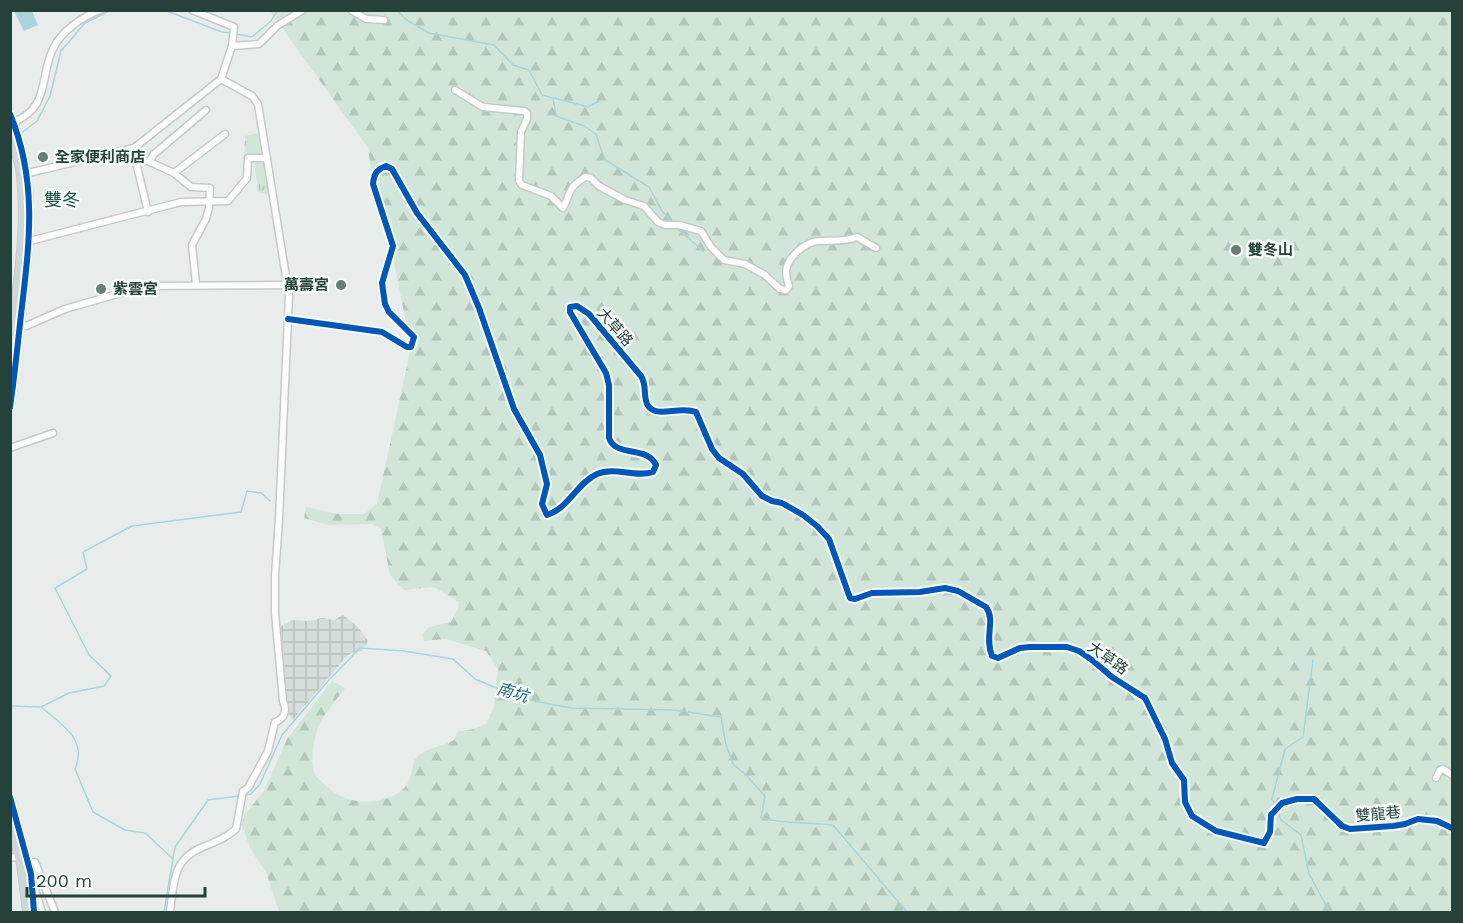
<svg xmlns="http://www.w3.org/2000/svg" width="1463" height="923" font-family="'Work Sans','Noto Sans TC',sans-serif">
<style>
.industrial{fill:url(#industrial-grid)}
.grass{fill:url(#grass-tufts)}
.forest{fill:url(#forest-firs)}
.water{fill:#a9d4db}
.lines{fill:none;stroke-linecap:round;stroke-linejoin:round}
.stream{stroke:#a9d4db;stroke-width:1.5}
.minor-casing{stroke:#c5cac8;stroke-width:9}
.major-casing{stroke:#c3ccc9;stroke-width:10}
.minor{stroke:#fcfcfc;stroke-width:6}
.major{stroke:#cfd7d5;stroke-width:8}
.cycleway-casing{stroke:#f7fbf9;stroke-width:10}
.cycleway{stroke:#0057b8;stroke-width:6}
.poi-dot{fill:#697e78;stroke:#f7fbf9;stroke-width:2}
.labels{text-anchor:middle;stroke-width:5;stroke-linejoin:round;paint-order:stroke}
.poi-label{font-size:15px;font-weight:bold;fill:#24423a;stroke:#f7fbf9;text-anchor:start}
.street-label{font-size:15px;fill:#24423a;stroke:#f7fbf9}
.water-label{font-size:16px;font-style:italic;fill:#1c6f80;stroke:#f7fbf9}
.quarter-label{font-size:18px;fill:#1f5548;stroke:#f7fbf9}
</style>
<defs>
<pattern id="industrial-grid" width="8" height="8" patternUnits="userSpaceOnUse" patternTransform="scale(1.5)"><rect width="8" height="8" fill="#d6dedb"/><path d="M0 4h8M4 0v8" fill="none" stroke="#b8c0bd"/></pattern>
<pattern id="grass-tufts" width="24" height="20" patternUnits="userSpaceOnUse" patternTransform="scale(1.5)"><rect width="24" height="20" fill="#d1e6d8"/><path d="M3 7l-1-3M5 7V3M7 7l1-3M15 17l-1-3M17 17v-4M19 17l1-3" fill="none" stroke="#b3c6ba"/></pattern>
<pattern id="forest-firs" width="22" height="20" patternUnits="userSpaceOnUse" patternTransform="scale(1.5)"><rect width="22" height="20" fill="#d1e6d8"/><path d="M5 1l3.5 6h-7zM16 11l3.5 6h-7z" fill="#b3c6ba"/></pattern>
</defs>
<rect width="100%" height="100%" fill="#e8edeb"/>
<!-- industrial -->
<polygon class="industrial" points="343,615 357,626 368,641 362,651 352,653 346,657 293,720 288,713 281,626 292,620 310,621 322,618 334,620"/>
<!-- grass -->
<polygon class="grass" points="262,132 273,196 258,192 254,159 244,160 245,136"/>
<!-- forest -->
<path class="forest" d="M270 11H1452V912H279L266 872 251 850 241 824 245 814 264 791 287 739 332 681 345 688C337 699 321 718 317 730 314 741 310 760 314 772 315 776 319 779 322 782 339 801 367 807 390 797 404 792 409 784 412 770 413 767 413 764 414 761 422 748 442 747 454 740L457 732 474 729 487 723 494 706 498 669 486 651 445 639 424 641 422 635 429 627 451 622 458 608 459 602 434 587 404 590 390 575 381 529 373 524 328 525 304 518 306 507 338 514H364L377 504 411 347 392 253 373 184 368 148Z"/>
<!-- water -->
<polygon class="water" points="14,11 32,11 38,25 24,31"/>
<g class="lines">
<!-- stream -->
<g class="stream">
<polyline points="164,10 222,32 231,33"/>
<polyline points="396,10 408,21 429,33 494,45 513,65 529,70 542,95 553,98 556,116 584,126 596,134 604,159 649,187 662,211 672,222"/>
<polyline points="236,34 252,37 271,21 278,10"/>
<polyline points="554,98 588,107 599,101"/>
<polyline points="20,134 37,121 50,96 61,51 85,23 111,10"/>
<polyline points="677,228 703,251"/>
<polyline points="10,706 40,707"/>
<path d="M244 795 251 794 260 784 282 735 328 681 360 648 404 651 453 659 475 679 499 689 534 701 571 708 674 710 721 717 726 745 733 764 746 775 765 796 761 818C784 824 809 822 833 825L907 912"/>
<polyline points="1275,805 1272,799 1285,749 1303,737 1313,660"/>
<polyline points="1278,812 1281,820 1301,835 1309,874 1328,909 1326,912"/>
<path d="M172 858 145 833 125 830 93 812 75 769C88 739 61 724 41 707L69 693 104 686 111 676 89 655 55 588 87 569 83 552 132 526 241 512 247 491 261 493 270 501"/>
<polyline points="164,912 175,847 208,800 239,796"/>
</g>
<!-- minor casing -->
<g class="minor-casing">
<g id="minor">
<polyline points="351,10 366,19 384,20"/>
<polyline points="232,46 259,44 277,26 303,10"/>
<path d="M455 90 483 107 524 111 527 113V119L521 132 519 181 522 185 551 196 563 208C572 191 566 190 585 177L591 178 599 186 625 200 644 206 658 222 665 225H679L701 231 711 247 724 260 745 264 765 275 780 289 786 290 789 286C788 282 786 277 786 272 787 257 805 242 819 241 833 240 844 242 857 237L876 248"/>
<path d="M11 123C51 109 39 77 53 49 61 31 82 17 100 10"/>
<polyline points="134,154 148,212"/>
<polyline points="134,157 150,162 174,173 191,187 210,188 209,208 206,219 192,245 196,284"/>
<polyline points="150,162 153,155 206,110"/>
<polyline points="174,173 225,134"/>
<polyline points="24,174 134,148 221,79 232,46 234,27 192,10"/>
<polyline points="26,242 181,202 228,201 247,178 248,158 267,158"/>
<path d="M288 319 382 332 407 347H411L414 337 389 312 385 304 382 283 393 246 373 184C374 174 376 170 386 166L392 169 417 213 465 275 479 308 514 409 540 455 547 484 542 504 547 515C569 508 577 483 597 474 615 466 635 478 653 472L656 465C647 445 616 458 609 438V385L606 373 570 312V307L577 306 589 314 641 376C647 385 643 394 647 404 655 420 679 405 696 412L712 449 719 458 743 474 762 496 772 501 782 503 803 515 817 526 829 539 850 598 855 599 872 593 920 592 945 588 958 591 986 607C996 621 984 636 992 656L998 658 1020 648 1030 647H1067L1079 651 1092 660 1112 677 1145 698 1165 739 1172 763 1184 780 1185 802 1192 816 1216 831 1264 843 1270 832 1271 815 1282 803 1297 799H1314L1342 826 1350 829 1393 826 1405 824 1418 819 1437 821 1452 828"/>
<polyline points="17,326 26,326 65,309 145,286 286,285"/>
<polyline points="10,448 53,433"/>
<polyline points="1436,778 1440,770 1443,769 1452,775"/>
<polyline points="10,858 19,856"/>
<polyline points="29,863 35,862 55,912"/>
<polyline points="34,887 42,912"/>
<path d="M170 912C174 883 172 859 203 847 215 842 226 838 236 829L243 791 248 788 268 751 275 722C285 719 287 710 283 701L275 613V576L279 519 289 295 258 104 252 96 221 79"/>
</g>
</g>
<!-- major casing -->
<g class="major-casing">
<g id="major">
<path d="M10 114C37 179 30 239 22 306 18 340 15 374 10 407"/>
<path d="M10 135C14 148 20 162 21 176 27 231 17 287 10 342"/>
<polyline points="10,797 31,874 34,912"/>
<polyline points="10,824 21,864 27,912"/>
</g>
</g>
<!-- minor -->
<use href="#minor" class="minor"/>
<!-- major -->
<use href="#major" class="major"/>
<!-- cycleway casing -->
<g class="cycleway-casing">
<g id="cycleway">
<path d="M10 114C37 179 30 239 22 306 18 340 15 374 10 407"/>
<path d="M288 319 382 332 407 347H411L414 337 389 312 385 304 382 283 393 246 373 184C374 174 376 170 386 166L392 169 417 213 465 275 479 308 514 409 540 455 547 484 542 504 547 515C569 508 577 483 597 474 615 466 635 478 653 472L656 465C647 445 616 458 609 438V385L606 373 570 312V307L577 306 589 314 641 376C647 385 643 394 647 404 655 420 679 405 696 412L712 449 719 458 743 474 762 496 772 501 782 503 803 515 817 526 829 539 850 598 855 599 872 593 920 592 945 588 958 591 986 607C996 621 984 636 992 656L998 658 1020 648 1030 647H1067L1079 651 1092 660 1112 677 1145 698 1165 739 1172 763 1184 780 1185 802 1192 816 1216 831 1264 843 1270 832 1271 815 1282 803 1297 799H1314L1342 826 1350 829 1393 826 1405 824 1418 819 1437 821 1452 828"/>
<polyline points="10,797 31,874 34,912"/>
</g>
</g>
<!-- cycleway -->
<use href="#cycleway" class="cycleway"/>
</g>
<!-- markers -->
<g class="poi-dot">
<circle cx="43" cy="157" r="6"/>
<circle cx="1236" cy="250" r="6"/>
<circle cx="341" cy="285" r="6"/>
<circle cx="101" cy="289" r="6"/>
</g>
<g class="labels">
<!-- poi labels -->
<g class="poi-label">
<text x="55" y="162">全家便利商店</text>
<text x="1248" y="255">雙冬山</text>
<text x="329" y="290" text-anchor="end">萬壽宮</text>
<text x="113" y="294">紫雲宮</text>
</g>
<!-- street labels -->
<g class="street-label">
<text transform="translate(615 327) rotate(49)" y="5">大草路</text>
<text transform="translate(1108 658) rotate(35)" y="5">大草路</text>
<text transform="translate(1378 814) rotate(-5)" y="5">雙龍巷</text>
</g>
<!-- water labels -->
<g class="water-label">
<text transform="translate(513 692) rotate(16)" y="6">南坑</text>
</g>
<!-- quarter labels -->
<g class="quarter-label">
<text x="62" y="206">雙冬</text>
</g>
</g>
<!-- border -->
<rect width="1463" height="923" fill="none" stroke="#24423a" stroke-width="24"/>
<!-- scale -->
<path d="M27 887v9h178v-9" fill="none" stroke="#24423a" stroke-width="3"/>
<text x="36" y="887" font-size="18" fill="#24423a" stroke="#f7fbf9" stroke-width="4.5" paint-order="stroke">200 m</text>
</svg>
